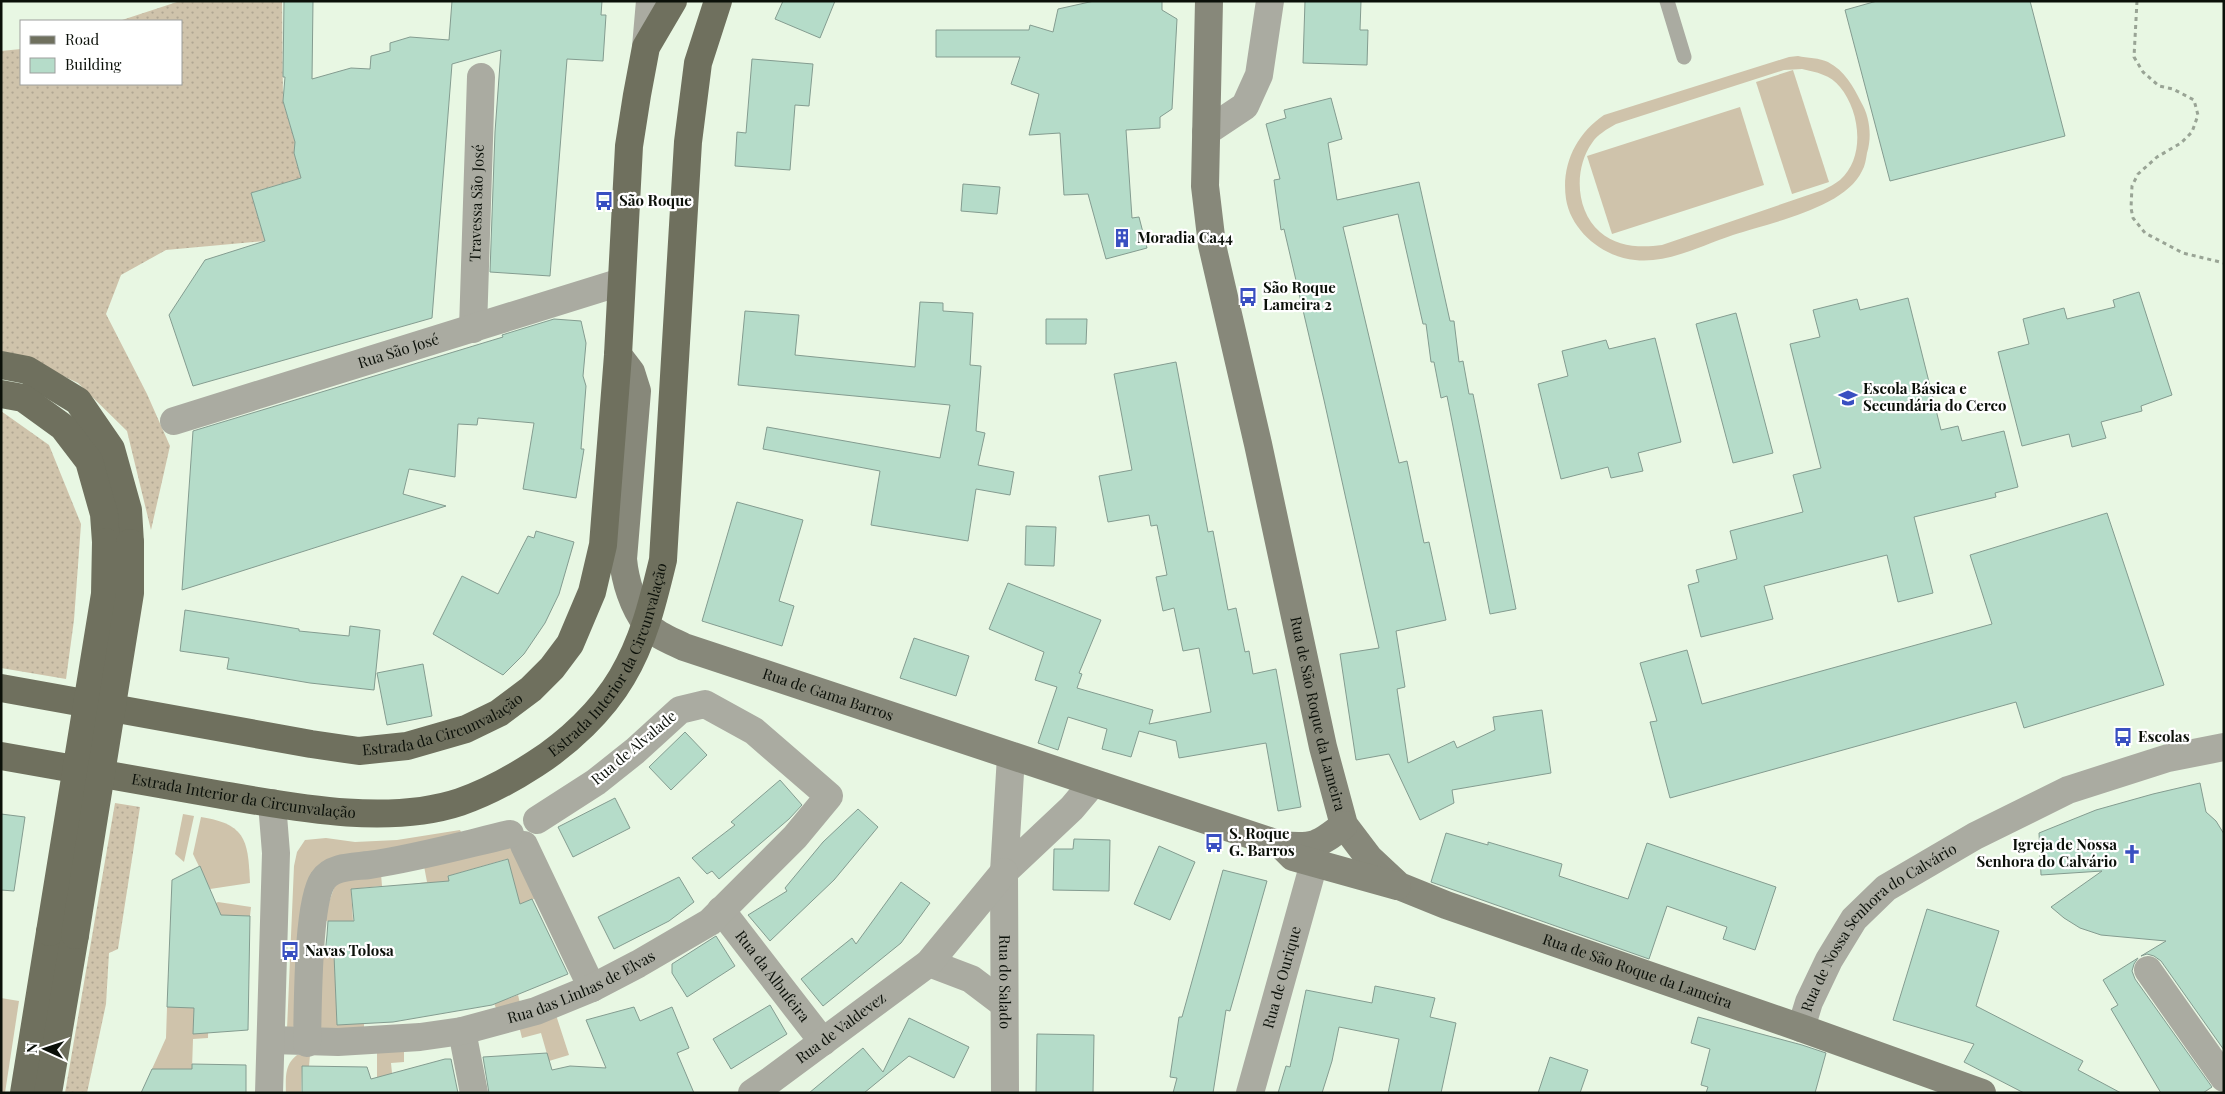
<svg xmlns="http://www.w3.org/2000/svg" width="2225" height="1094" font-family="'Playfair Display',serif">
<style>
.grass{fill:url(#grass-dots)}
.garden{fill:#cfc3ab;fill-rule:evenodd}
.building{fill:#b5dcc9;stroke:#849c90}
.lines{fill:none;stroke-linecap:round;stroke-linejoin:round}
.path{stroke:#99a495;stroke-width:3;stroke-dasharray:4 4;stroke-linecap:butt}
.service{stroke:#aaaba1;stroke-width:15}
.minor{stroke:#aaaba1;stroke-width:28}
.tertiary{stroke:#aaaba1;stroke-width:28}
.secondary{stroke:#87887a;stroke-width:28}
.primary{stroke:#6f705e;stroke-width:28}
.primary-bridge{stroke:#6f705e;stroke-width:28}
.labels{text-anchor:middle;stroke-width:4.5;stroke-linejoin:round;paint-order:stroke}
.poi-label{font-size:15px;font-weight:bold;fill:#0b1009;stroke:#fff;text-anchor:start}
.street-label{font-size:15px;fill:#0b1009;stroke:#fff}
</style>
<defs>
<pattern id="grass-dots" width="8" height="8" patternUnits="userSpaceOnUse" patternTransform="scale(1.25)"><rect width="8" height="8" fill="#cfc3ab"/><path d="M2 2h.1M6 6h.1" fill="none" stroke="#b0a692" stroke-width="1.8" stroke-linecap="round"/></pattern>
</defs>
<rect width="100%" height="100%" fill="#e8f7e3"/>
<!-- grass -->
<g class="grass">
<polygon points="180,1 282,1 283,101 295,142 294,153 301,178 251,193 265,241 166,250 121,275 106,314 147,394 170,446 151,530 127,431 78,383 20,356 1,351 1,51 21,49 21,84 181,84 181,21 119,21"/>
<polygon points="1,411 49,445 81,524 74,620 66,679 1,668"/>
<polygon points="115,803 140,807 118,949 109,953 106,1004 87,1093 65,1093"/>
</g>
<!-- garden -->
<g class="garden">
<path d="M1798 56C1807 58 1820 58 1828 62 1845 71 1853 86 1861 102 1870 117 1872 137 1867 153 1866 159 1865 166 1862 171 1845 208 1769 223 1733 235 1703 245 1667 264 1635 260 1603 257 1571 231 1566 199 1561 165 1576 134 1604 115L1789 57ZM1802 69C1816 72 1831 75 1840 87 1860 111 1866 157 1840 180 1835 184 1829 187 1823 190L1662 245C1641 248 1617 247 1600 232 1575 210 1574 168 1592 143 1597 135 1607 129 1616 124L1784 70Z"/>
<polygon points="1793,70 1829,182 1792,194 1756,82"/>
<polygon points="1740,107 1764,185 1612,234 1587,156"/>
<polygon points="183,814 194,816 184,862 175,854"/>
<path d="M201 817C247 824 248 842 250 883L210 889 193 854Z"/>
<polygon points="460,830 462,834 434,842 339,856 298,1005 293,1030 287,1029 294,866 297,852 305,840 326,838 355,842 397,840"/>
<polygon points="503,844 517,851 539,897 517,905 516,890 507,859 448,876 453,896 507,999 518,995 520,1003 497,1011 487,984 413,884 427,882 424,866"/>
<polygon points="381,874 382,886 351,889 353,921 322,921 337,880"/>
<polygon points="218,902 251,907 250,916 211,915 208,1038 193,1039 192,1069 152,1069 166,1038 167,1007 180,1007 168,991 168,975 180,976 183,919"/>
<polygon points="319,955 345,955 337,1025 364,1023 364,1033 322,1030 316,1012"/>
<polygon points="1,998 19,1001 5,1093 1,1093"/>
<polygon points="556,1015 569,1055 549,1061 541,1033 522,1038 519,1026"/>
<polygon points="404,1051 404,1062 391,1063 393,1083 377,1093 377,1053"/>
<path d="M297 1055H310L309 1066H302L301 1093H286C286 1078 284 1065 297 1055Z"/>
</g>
<!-- building -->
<g class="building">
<polygon points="284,1 313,1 312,79 351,68 370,69 371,56 390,51 390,43 410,37 449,40 452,1 602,1 601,15 606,15 603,61 567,59 550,276 490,272 495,132 501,50 452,64 432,318 193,386 169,315 205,260 265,241 251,193 301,178 294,153 295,142 283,101 285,77 283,77"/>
<polygon points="783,1 835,1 820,38 775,19"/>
<polygon points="1094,1 1162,1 1162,10 1177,19 1172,109 1160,117 1160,128 1126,130 1132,218 1139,217 1147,248 1106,259 1088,194 1064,195 1060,133 1029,135 1039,94 1011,84 1020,57 936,57 936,30 1029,30 1030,25 1053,32 1058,9"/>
<polygon points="1305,1 1361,1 1360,30 1368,30 1367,65 1303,63"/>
<polygon points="1877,1 2030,1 2065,136 1890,181 1845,10"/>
<polygon points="752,59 813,64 809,106 795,105 790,170 735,166 737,132 746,133"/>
<polygon points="1331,98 1342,139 1328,143 1337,200 1419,182 1450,321 1454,321 1459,362 1463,361 1469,394 1473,394 1516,609 1490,614 1447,396 1441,398 1434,362 1431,362 1426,324 1423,324 1398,214 1343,227 1399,463 1407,461 1424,543 1429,542 1446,620 1396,631 1405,687 1397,689 1408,763 1454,741 1457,748 1495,730 1493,717 1542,710 1551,773 1452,790 1454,803 1420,820 1389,754 1356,760 1340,654 1379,648 1324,400 1284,229 1281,230 1274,180 1280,179 1266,124 1286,118 1284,110"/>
<polygon points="963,184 1000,187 997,214 961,211"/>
<polygon points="2139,292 2172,395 2141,406 2142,411 2101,422 2106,438 2072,447 2069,434 2022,446 1998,352 2029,344 2023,319 2064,308 2067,319 2115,307 2113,300"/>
<polygon points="1908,298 1941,430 1958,426 1962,441 2004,431 2018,487 1995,493 1996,497 1914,517 1933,593 1898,602 1887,555 1764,586 1773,619 1701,637 1688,585 1699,582 1696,570 1737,559 1730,531 1803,512 1793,475 1821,468 1790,344 1820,337 1813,310 1857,299 1860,310"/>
<polygon points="920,302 943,303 943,311 973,313 970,365 981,366 976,431 985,433 978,465 1014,472 1010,495 976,489 968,541 871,525 880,471 763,449 767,427 940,458 950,405 738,385 745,311 799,315 795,355 915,367"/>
<polygon points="1736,313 1773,453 1733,463 1696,324"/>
<polygon points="554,319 581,321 586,343 583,376 586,386 581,449 584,449 576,498 523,489 534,423 478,418 477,425 458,424 455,477 409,469 403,494 446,506 182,590 193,431 503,337 502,335"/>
<polygon points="1046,319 1087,319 1086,344 1046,344"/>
<polygon points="1655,338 1681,442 1638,453 1643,471 1611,478 1608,467 1561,479 1538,384 1568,376 1562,351 1606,340 1609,349"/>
<polygon points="1176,362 1208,532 1213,531 1228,610 1236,608 1245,652 1249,651 1253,674 1276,669 1301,807 1278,811 1266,743 1179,758 1176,741 1139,731 1131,757 1102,749 1107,729 1068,717 1058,750 1038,743 1057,687 1035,680 1044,652 989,629 1008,583 1101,620 1079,673 1082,674 1077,688 1153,710 1149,724 1211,712 1199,648 1183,651 1174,608 1163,611 1156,577 1167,575 1157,525 1151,526 1149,515 1108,522 1099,476 1132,470 1114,374"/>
<polygon points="737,502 803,520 779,601 794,606 782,646 702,621"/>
<polygon points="2107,513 2164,685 2024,728 2016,702 1670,798 1650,722 1657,721 1640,663 1687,650 1702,704 1992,624 1970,555"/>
<polygon points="1026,526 1056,527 1054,566 1025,565"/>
<polygon points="536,531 574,542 559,594 545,623 524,654 503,675 433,634 462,576 498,594 528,536 534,538"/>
<polygon points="185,610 299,629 299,631 349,636 350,626 380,630 374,690 310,683 227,669 229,658 180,651"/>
<polygon points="914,638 969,656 956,696 900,678"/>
<polygon points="423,664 432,716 387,725 377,673"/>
<polygon points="685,732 707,755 671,790 649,767"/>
<polygon points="780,780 802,805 789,819 719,879 712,871 707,874 692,858 735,825 731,822"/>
<polygon points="2200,783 2206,812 2216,821 2224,834 2224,1050 2161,961 2154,956 2147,954 2141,956 2166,941 2101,935 2080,928 2064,918 2051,907 2102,871 2041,875 2039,833 2096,810 2153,794"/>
<polygon points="615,798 630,828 573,857 558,827"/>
<polygon points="858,809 878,827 834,880 770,941 748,915 787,891 785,888 823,842"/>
<polygon points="1,814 25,817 14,891 1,890"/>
<polygon points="1446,833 1488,845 1488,842 1562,864 1559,876 1628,899 1647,843 1776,887 1755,950 1723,939 1727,927 1667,906 1649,959 1431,882"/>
<polygon points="1074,839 1110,840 1109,891 1053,890 1054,849 1073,849"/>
<polygon points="1159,846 1195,862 1170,920 1134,904"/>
<polygon points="508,859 520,904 532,899 568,974 492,1005 393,1022 337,1025 334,955 325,955 327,935 328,921 354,921 351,889 449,881 448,876"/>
<polygon points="200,866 221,915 250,916 248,1030 193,1034 194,1008 167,1007 172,880"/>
<polygon points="1223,870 1267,881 1230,1011 1226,1010 1213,1093 1173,1093 1177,1078 1170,1077 1179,1017 1182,1017"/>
<polygon points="679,877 694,902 669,921 614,949 598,917"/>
<polygon points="901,882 930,903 901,943 823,1006 801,979 852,938 856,944"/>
<polygon points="1927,909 1999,931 1976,1006 2083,1061 2078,1070 2121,1093 2024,1093 1964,1062 1974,1044 1893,1020"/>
<polygon points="716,936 735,966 687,997 672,973 672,964"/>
<polygon points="2138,958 2134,964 2132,971 2135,979 2212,1087 2203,1093 2161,1093 2111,1009 2118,1005 2103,980"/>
<polygon points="1375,986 1435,998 1430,1017 1456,1023 1441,1093 1388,1093 1399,1039 1339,1027 1332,1061 1322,1093 1278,1093 1286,1066 1290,1067 1306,990 1372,1003"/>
<polygon points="770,1005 787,1034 731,1069 713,1039"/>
<polygon points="634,1007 640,1021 672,1007 689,1048 677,1053 694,1093 489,1093 483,1057 547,1053 552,1070 570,1066 606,1068 586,1020"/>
<polygon points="1698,1017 1802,1045 1826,1053 1815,1093 1706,1093 1708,1087 1701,1085 1710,1049 1691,1043"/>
<polygon points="909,1018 969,1047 954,1078 909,1056 864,1093 809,1093 863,1048 883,1072"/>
<polygon points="1037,1034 1094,1035 1093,1093 1036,1093"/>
<polygon points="1550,1057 1588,1070 1580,1093 1538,1093"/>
<polygon points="445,1059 451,1059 458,1093 302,1093 302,1066 367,1067 371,1079"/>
<polygon points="192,1064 246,1065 246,1093 141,1093 152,1069 192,1069"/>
</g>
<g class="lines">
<!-- path -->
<polyline class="path" points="2137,1 2134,57 2143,72 2159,86 2173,89 2194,100 2198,115 2192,132 2181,143 2157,157 2138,174 2132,186 2131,208 2133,218 2145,233 2183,253 2224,263"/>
<!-- service -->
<polyline class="service" points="1667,1 1684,57"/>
<!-- minor -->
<g class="minor">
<polyline points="646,47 650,1"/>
<polyline points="1206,132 1245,106 1259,75 1270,1"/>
<path id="s1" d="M473 329 481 77"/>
<path id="s2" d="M174 421 621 282"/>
<polyline points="1011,756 1004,872 1072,808 1093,783"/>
<polyline points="524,845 592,988"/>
<path id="s3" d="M1004 872 1005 1093"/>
<path id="s4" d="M721 910 823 1042"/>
<polyline points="929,963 971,979 1004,1004"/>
<polyline points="2148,970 2224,1078"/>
<polyline points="462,1031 474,1093"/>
<path id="s5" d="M271 1040 338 1042 420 1037 462 1031 536 1011 592 988 638 964 710 922 795 837 829 796 754 731 705 704 680 710 635 751 596 782 537 820"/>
<path d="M307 1043C308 1011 307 903 323 880 332 866 354 867 369 865 417 858 463 845 510 834"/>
<polyline points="269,1093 276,853 272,803"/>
<path id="s6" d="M752 1093 771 1080 929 963 1004 872"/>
<path id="s7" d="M1250 1093 1314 863"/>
</g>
<!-- tertiary -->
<path class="tertiary" id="s8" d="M1801 1028 1809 1002 1829 960 1854 919 1886 888 1975 836 2068 790 2168 758 2224 747"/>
<!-- secondary -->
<g class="secondary">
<path id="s9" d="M1209 1 1205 186 1212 245 1258 444 1323 747 1344 825 1369 858 1399 886 1446 905 1801 1028 1982 1093"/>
<path id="s10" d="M618 355 631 372 637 391 623 559C625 581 633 607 647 625 656 635 672 641 684 647L1281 845C1313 848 1318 846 1344 825"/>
<polyline points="1283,847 1293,857 1397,886"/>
</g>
<!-- primary -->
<g class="primary">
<polyline points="1,365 27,370 78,401 111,449 128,510 130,543"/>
<polyline points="1,394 23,398 63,427 89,461 104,514 106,542"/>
<path id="s11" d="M1 688 311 744 359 751 407 746 466 729 499 713 531 689 552 668 570 644 592 592 603 545 618 355 629 146 637 95 646 47 673 1"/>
<path id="s12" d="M1 756C67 768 133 779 199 791 278 804 382 828 460 802 486 793 512 779 535 764 568 743 602 711 622 677 644 640 653 601 663 560L688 142 698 63 718 1"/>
<polyline points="24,1093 50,932"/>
<polyline points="48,1093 75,935"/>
</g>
<!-- primary-bridge -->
<g class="primary-bridge">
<polyline points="50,932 105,594 106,542"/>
<polyline points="75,935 130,593 130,543"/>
</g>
</g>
<!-- icons -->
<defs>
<g id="bus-bare" transform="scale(1.5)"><path d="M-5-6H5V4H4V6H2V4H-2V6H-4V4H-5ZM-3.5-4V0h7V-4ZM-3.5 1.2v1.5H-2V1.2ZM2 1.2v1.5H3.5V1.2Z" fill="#394fc1" stroke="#fff" stroke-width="2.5" paint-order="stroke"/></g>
<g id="building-bare" transform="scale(1.5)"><path d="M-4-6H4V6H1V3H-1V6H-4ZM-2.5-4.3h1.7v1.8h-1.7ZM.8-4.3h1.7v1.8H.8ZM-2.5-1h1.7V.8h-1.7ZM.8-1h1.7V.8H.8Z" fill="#394fc1" stroke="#fff" stroke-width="2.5" paint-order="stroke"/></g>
<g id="school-bare" transform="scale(1.5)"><path d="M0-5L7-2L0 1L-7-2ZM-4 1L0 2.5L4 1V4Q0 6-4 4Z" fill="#394fc1" stroke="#fff" stroke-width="2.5" paint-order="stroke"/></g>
<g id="church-bare" transform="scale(1.5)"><path d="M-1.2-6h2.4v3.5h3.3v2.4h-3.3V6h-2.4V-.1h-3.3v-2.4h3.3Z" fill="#394fc1" stroke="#fff" stroke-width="2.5" paint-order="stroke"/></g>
</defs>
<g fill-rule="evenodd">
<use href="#bus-bare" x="604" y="201"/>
<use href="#building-bare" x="1122" y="238"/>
<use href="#bus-bare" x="1248" y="297"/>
<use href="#school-bare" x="1848" y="398"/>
<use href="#bus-bare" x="2123" y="737"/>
<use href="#bus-bare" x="1214" y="843"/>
<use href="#church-bare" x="2132" y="854"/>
<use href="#bus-bare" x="290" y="951"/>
</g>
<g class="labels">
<!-- poi labels -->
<g class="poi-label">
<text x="619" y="206">São Roque</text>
<text x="1137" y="243">Moradia Ca44</text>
<text x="1263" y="293">São Roque<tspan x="1263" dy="17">Lameira 2</tspan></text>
<text x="1863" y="394">Escola Básica e<tspan x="1863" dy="17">Secundária do Cerco</tspan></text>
<text x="2138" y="742">Escolas</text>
<text x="1229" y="839">S. Roque<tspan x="1229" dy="17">G. Barros</tspan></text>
<text x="2117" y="850" text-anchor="end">Igreja de Nossa<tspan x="2117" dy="17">Senhora do Calvário</tspan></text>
<text x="305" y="956">Navas Tolosa</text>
</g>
<!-- street labels -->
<g class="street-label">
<text dy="5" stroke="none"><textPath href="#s1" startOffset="126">Travessa São José</textPath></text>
<text dy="5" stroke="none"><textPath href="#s2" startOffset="235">Rua São José</textPath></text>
<text dy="5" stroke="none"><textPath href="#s12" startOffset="681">Estrada Interior da Circunvalação</textPath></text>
<text dy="5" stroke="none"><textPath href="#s10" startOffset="476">Rua de Gama Barros</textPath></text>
<text dy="5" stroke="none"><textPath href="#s9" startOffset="725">Rua de São Roque da Lameira</textPath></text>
<text dy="5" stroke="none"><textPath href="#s11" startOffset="452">Estrada da Circunvalação</textPath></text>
<text transform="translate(634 748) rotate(-40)" y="5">Rua de Alvalade</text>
<text dy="5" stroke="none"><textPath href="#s12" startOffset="246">Estrada Interior da Circunvalação</textPath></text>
<text dy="5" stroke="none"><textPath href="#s8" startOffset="132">Rua de Nossa Senhora do Calvário</textPath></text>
<text dy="5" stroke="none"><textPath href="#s9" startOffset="1175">Rua de São Roque da Lameira</textPath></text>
<text dy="5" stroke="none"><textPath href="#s4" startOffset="84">Rua da Albufeira</textPath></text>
<text dy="5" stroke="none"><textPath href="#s7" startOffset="120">Rua de Ourique</textPath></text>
<text dy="5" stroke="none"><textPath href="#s3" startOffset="110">Rua do Salado</textPath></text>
<text dy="5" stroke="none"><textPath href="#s5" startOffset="319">Rua das Linhas de Elvas</textPath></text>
<text dy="5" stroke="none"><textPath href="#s6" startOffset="110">Rua de Valdevez</textPath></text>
</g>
</g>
<!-- border -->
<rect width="2225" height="1094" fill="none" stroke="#0b1009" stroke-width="5"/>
<!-- legend -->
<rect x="20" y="20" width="162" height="65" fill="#ffffff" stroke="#9d9f9d"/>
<rect x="30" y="36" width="25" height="8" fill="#6f705e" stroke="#9d9f9d"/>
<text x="65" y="45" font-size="15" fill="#0b1009">Road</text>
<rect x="30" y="58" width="25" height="15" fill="#b5dcc9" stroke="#9d9f9d"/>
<text x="65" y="70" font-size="15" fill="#0b1009">Building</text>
<!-- north arrow -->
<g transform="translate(45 1049) rotate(273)" stroke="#ffffff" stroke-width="4" paint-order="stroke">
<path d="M0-4L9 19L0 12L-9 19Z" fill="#0b1009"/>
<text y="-8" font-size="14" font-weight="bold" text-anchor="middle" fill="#0b1009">N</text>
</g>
</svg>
